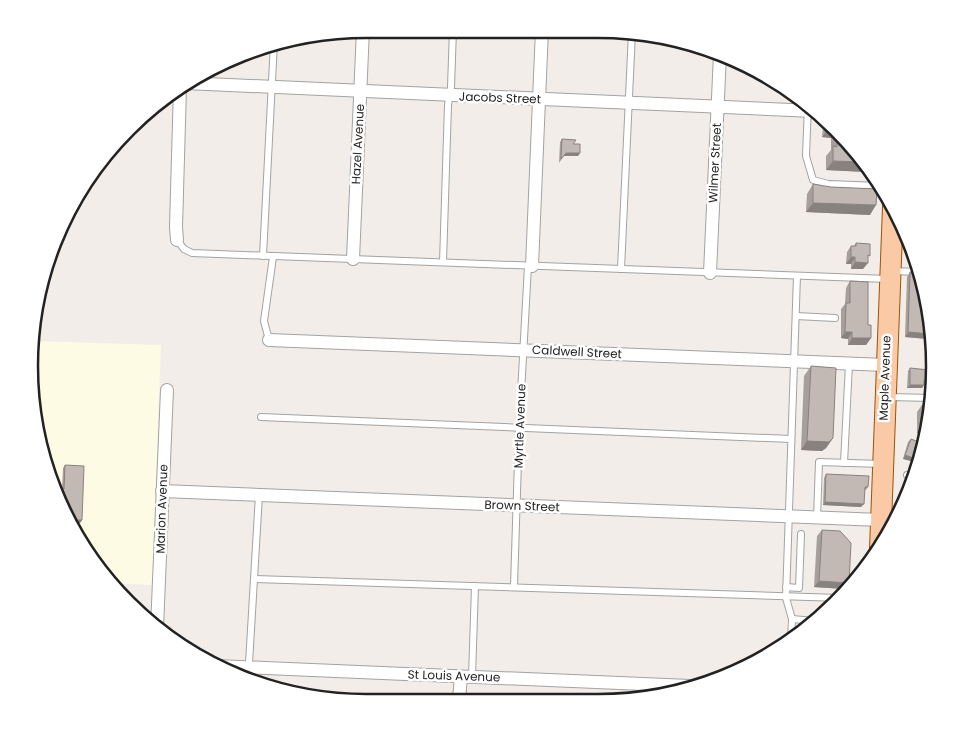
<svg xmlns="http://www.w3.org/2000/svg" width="963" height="731" font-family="Poppins,sans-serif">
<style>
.education{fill:#fefbe5}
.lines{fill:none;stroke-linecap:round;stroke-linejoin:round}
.service-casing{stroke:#a3a3a3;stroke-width:8}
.minor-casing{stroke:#a3a3a3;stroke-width:14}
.primary-casing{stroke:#9c5303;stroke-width:22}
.service{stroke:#fff;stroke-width:6}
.minor{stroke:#fff;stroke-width:12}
.primary{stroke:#fac9a5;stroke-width:20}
.wall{fill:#a79f9c}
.shaded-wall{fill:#88827f}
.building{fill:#c2b9b5;stroke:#88827f}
.labels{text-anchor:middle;stroke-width:5;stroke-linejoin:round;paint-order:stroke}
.street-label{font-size:12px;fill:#222;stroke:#fff}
.rim{fill:none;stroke:#222;stroke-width:2.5}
</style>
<rect width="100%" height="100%" fill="#f2ede9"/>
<!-- education -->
<polygon class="education" points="33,341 161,345 152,585 110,583 86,553 47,474 29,387"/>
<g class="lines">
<!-- service casing -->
<g class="service-casing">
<g id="service">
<polyline points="808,104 806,156 813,180 828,184 881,186"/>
<polyline points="177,240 184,249 192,253 888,279"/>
<polyline points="263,256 274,42"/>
<polyline points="443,262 448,105 451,87 453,29"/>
<polyline points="621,269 632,32"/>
<polyline points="893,271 919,272"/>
<polyline points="796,316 835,318"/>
<polyline points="269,340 264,321 273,257"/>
<polyline points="888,397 931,398"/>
<polyline points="261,417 791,439"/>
<polyline points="844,463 849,364"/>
<polyline points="907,475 914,476"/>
<polyline points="817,518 819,462 881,464"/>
<polyline points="255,579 840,598"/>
<polyline points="514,586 519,429 528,266"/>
<polyline points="786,587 799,588 801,534"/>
<polyline points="792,619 815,621"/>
<polyline points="802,631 803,620"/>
<polyline points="791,640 792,619 786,598 797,276"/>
<polyline points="472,677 475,586"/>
<polyline points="248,680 259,495"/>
</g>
</g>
<!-- minor casing -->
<g class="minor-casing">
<g id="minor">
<polyline points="185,83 814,111"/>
<polyline points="177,240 176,227 180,87"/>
<polyline points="353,259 363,29"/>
<polyline points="532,266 542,29"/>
<polyline points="710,273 720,54"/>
<polyline points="269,340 885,365"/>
<polyline points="162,491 881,520"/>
<polyline points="157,628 167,390"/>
<polyline points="217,666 690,686"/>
<polyline points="459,699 461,677"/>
</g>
</g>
<!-- primary casing -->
<g class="primary-casing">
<polyline id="primary" points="880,549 893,207"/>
</g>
<!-- service -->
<use href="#service" class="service"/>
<!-- minor -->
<use href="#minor" class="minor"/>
<!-- primary -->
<use href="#primary" class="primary"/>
</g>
<!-- wall -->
<g class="wall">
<polygon points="826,123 868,169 866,172 826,170 826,156 831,150 831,138 822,137 823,127"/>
<polygon points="562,139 573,144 580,153 578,156 564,156 559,163 560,142"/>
<polygon points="813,184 870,215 806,212 807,194"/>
<polygon points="856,243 868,258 863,269 851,269 851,264 846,264 847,252 851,246 854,246"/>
<polygon points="913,251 918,267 909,267 910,258 913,253"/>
<polygon points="910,272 928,300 931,335 928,339 905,337 907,277"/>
<polygon points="850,281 868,325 871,338 866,345 848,345 848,339 841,338 841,309 845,304 846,288"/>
<polygon points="811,366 833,438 826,448 822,451 801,450 804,376"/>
<polygon points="910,368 926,384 924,384 922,388 907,388 908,371"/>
<polygon points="924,402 928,431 917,433 917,412"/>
<polygon points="911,439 924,444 903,459 908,442"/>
<polygon points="65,465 82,520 80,523 77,523 75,527 74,527 62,489 63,468"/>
<polygon points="826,474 868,487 866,490 864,490 861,507 823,505 824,478"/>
<polygon points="822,530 849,583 844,589 814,587 817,536"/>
</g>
<!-- shaded-wall -->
<g class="shaded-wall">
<polygon points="829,128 830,128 835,133 831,138 822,137"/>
<polygon points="566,153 580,153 578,156 564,156"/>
<polygon points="833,161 862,162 868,169 866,172 826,170"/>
<polygon points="813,203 876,205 870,215 806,212"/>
<polygon points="851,257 855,257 851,264 846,264"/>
<polygon points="855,262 868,263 863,269 851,269"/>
<polygon points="912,262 916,262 918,267 909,267"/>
<polygon points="845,332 852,332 848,339 841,338"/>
<polygon points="908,332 931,334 931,335 928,339 905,337"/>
<polygon points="852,338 871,338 866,345 848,345"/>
<polygon points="910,385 924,385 922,388 907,388"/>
<polygon points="923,424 929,424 927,434 917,433"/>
<polygon points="833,438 826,448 822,451 801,450 807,441"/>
<polygon points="905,455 919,460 918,463 903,459"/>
<polygon points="825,502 864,504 861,507 823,505"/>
<polygon points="77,520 82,520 80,523 75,523"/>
<polygon points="819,581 849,583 844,589 814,587"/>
</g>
<!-- building -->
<g class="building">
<polygon points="837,136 862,162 833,161 833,146 837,147"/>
<polygon points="562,139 576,140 573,144 580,144 580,153 566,153 561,159"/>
<polygon points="813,184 831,187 877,189 876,205 813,203"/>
<polygon points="856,243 870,244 870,256 868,255 868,263 855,262 855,257 851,257 851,246 856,246"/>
<polygon points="913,253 914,253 916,262 912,262"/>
<polygon points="910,272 919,272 928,300 931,334 908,332"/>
<polygon points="850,281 868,282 868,325 871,325 871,338 852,338 852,332 845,332 846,303 850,303"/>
<polygon points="811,366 836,368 833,438 829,442 807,441"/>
<polygon points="910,368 929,370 929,381 924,380 924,385 910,385"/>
<polygon points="924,402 931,403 929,424 923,424"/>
<polygon points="911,439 924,444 919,460 905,455"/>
<polygon points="65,465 84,466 82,520 77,520 77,524 74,524 73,528 54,489 64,489"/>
<polygon points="826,474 869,476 868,487 865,487 864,504 825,502"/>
<polygon points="822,530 840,531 851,543 849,583 819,581"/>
</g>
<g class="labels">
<!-- street labels -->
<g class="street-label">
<text transform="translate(500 98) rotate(2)" y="4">Jacobs Street</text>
<text transform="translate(358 144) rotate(-87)" y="4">Hazel Avenue</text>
<text transform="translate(715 163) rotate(-87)" y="4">Wilmer Street</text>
<text transform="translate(577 352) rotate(3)" y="4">Caldwell Street</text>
<text transform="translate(885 378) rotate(-88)" y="4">Maple Avenue</text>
<text transform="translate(520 426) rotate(-88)" y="4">Myrtle Avenue</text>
<text transform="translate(522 506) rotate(2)" y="4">Brown Street</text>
<text transform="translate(162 509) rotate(-88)" y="4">Marion Avenue</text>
<text transform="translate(454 676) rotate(2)" y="4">St Louis Avenue</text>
</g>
</g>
<!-- crop -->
<path d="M0 0H963V731H0ZM366 38H598A328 328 0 0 1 926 366V366A328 328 0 0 1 598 694H366A328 328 0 0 1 38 366V366A328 328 0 0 1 366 38Z" fill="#fff" fill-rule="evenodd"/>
<path class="rim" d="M366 38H598A328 328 0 0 1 926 366V366A328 328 0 0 1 598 694H366A328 328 0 0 1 38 366V366A328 328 0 0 1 366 38Z"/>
</svg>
